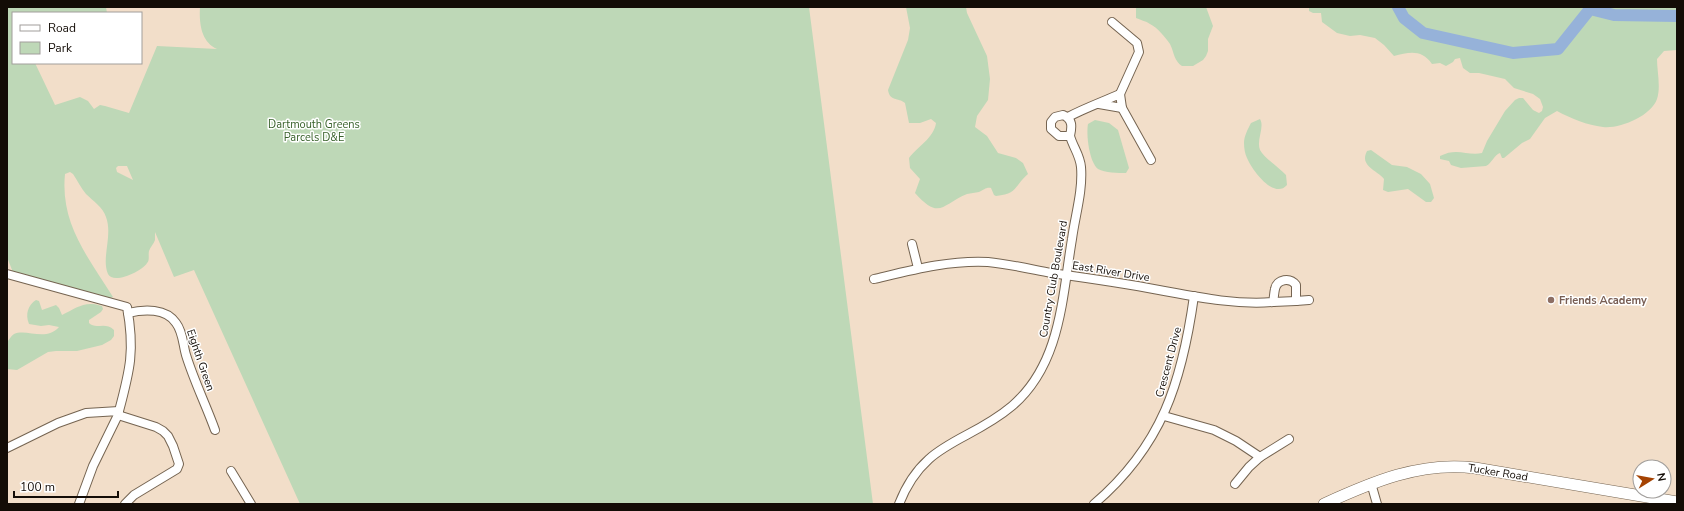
<svg xmlns="http://www.w3.org/2000/svg" width="1684" height="511" font-family="'Nunito Sans',sans-serif">
<style>
.green{fill:#bed8b7;fill-rule:evenodd}
.lines{fill:none;stroke-linecap:round;stroke-linejoin:round}
.river{stroke:#96b2d9;stroke-width:12}
.minor-casing{stroke:#756451;stroke-width:10}
.major-casing{stroke:#756451;stroke-width:12}
.minor{stroke:#fff;stroke-width:8}
.major{stroke:#fff;stroke-width:11}
.education-dot{fill:#8d6e63;stroke:#fff;stroke-width:1.5}
.labels{text-anchor:middle;stroke-width:3;stroke-linejoin:round;paint-order:stroke}
.park-label{font-size:11px;fill:#38612b;stroke:#fff}
.street-label{font-size:11px;fill:#130c06;stroke:#fff}
.education-label{font-size:11px;font-weight:bold;fill:#785e54;stroke:#fff;text-anchor:start}
</style>
<rect width="100%" height="100%" fill="#f2dec9"/>
<!-- green -->
<g class="green">
<path d="M7 7H106L107 13H13V63H35L55 105 80 97 88 101 94 109 100 105 105 106 129 113 157 46 217 49C201 42 199 23 200 7H809L873 504H300L194 270 174 277 155 232C155 234 155 238 155 240 154 244 150 247 149 251 148 255 150 260 147 263 143 271 113 285 108 274 101 258 113 236 106 217 103 207 93 201 86 194 81 188 77 180 73 174L70 172 65 174C60 224 88 257 113 297L108 299 14 275 7 257ZM118 166H127L133 180 117 172 116 168Z"/>
<path d="M906 7H966L967 13 987 56 990 79 988 100 977 116 975 127 987 136 998 153 1016 158 1023 163 1028 174C1014 186 1018 194 996 196L994 195 991 188C986 187 984 190 979 192 975 193 971 193 967 194 942 204 940 221 915 193L920 179 910 168 909 158C917 147 934 138 936 123L931 119 920 123H909L905 103C898 97 890 102 888 90L908 40 910 28Z"/>
<path d="M1136 7H1206L1213 26 1208 39V51L1206 56 1203 60 1193 66H1182C1174 61 1174 52 1170 44 1165 37 1158 28 1150 24 1146 21 1140 20 1136 18Z"/>
<path d="M1309 7H1677V50L1664 51 1657 59C1657 71 1661 87 1657 99 1651 116 1620 129 1603 127 1587 125 1572 119 1557 111L1545 118 1530 139 1522 143 1504 158H1502L1500 153C1494 155 1492 163 1486 166L1461 168 1451 165 1449 161 1440 159V156C1457 147 1467 156 1482 153L1487 141 1505 111 1515 100 1519 98H1523L1533 110 1539 113 1542 111 1543 107 1540 99 1533 94 1514 88 1505 79 1479 73H1470L1463 68 1460 58 1455 59 1453 62 1446 66 1440 63 1432 64C1422 49 1409 52 1394 56L1384 45 1375 38 1360 35 1350 36 1337 33 1322 22 1321 13H1313L1309 11Z"/>
<path d="M1260 119C1265 127 1256 140 1260 150 1264 158 1279 167 1286 175L1287 185C1274 200 1252 170 1247 158 1245 154 1244 148 1244 143 1244 136 1248 129 1251 123Z"/>
<path d="M1095 120 1109 123 1118 130 1129 168 1126 173C1118 173 1105 173 1098 169 1089 162 1086 134 1088 124Z"/>
<path d="M1371 150 1392 165 1407 167 1421 174 1430 184 1434 198 1431 202H1426L1408 189 1388 192 1383 190 1384 179C1377 170 1359 166 1367 151Z"/>
<path d="M36 300 39 301 42 310 56 305 59 308 62 315C76 308 85 300 102 306L103 309 101 312 89 320V323C96 330 105 321 114 330V336L111 340 102 345 77 351H56L48 352 17 370 7 369V342C9 340 11 336 14 334 26 328 46 342 59 327L49 325 41 326 29 324C25 314 28 305 36 300Z"/>
</g>
<g class="lines">
<!-- river -->
<polyline class="river" points="1398,7 1404,18 1423,33 1513,53 1558,49 1590,9 1614,15 1677,16"/>
<!-- minor casing -->
<g class="minor-casing">
<g id="minor">
<polyline points="1112,22 1137,43 1139,52 1120,94"/>
<polyline points="1122,108 1151,160"/>
<path d="M1068 117C1085 108 1102 102 1120 94L1122 108 1099 104"/>
<polyline points="912,244 918,268"/>
<path d="M7 274 127 307C135 350 130 370 119 411"/>
<path d="M874 279C912 270 949 260 988 262 1009 264 1030 269 1051 273 1087 278 1123 283 1159 290 1197 297 1235 305 1273 302 1274 298 1274 293 1275 289 1277 279 1290 277 1296 285V301L1309 300"/>
<polyline points="1273,302 1296,301"/>
<path d="M128 313C144 309 166 308 176 323 183 332 183 345 186 355 194 381 206 405 215 430"/>
<polyline points="118,415 156,427 163,431 168,436 173,446 179,464 177,469 134,495 125,504"/>
<polyline points="1164,416 1214,430 1236,441 1260,457 1249,467 1235,484"/>
<polyline points="7,448 58,423 86,413 119,411 118,415"/>
<polyline points="1260,457 1289,439"/>
<polyline points="231,471 251,504"/>
<polyline points="1371,483 1377,504"/>
<polyline points="79,504 93,466 118,415"/>
<path d="M899 504C924 440 967 444 1012 406 1061 364 1062 298 1072 239 1075 216 1083 191 1081 167 1080 155 1073 147 1070 136H1059L1051 129V122L1055 117 1063 115C1073 119 1072 127 1070 136"/>
<path d="M1094 504C1162 446 1182 382 1194 296"/>
</g>
</g>
<!-- major casing -->
<g class="major-casing">
<path id="major" d="M1324 504C1372 482 1421 461 1475 468L1677 502"/>
</g>
<!-- minor -->
<use href="#minor" class="minor"/>
<!-- major -->
<use href="#major" class="major"/>
</g>
<!-- markers -->
<circle class="education-dot" cx="1551" cy="300" r="4"/>
<g class="labels">
<!-- park labels -->
<g class="park-label">
<text x="314" y="128">Dartmouth Greens<tspan x="314" dy="13">Parcels D&amp;E</tspan></text>
</g>
<!-- street labels -->
<g class="street-label">
<text transform="translate(1111 271) rotate(9)" y="4">East River Drive</text>
<text transform="translate(1053 279) rotate(-80)" y="4">Country Club Boulevard</text>
<text transform="translate(201 360) rotate(71)" y="4">Eighth Green</text>
<text transform="translate(1168 362) rotate(-75)" y="4">Crescent Drive</text>
<text transform="translate(1498 472) rotate(9)" y="4">Tucker Road</text>
</g>
<!-- education labels -->
<g class="education-label">
<text x="1559" y="304">Friends Academy</text>
</g>
</g>
<!-- border -->
<rect width="1684" height="511" fill="none" stroke="#130c06" stroke-width="16"/>
<!-- legend -->
<rect x="12" y="12" width="130" height="52" fill="#ffffff" stroke="#a19e9b"/>
<rect x="20" y="25" width="20" height="6" fill="#ffffff" stroke="#a19e9b"/>
<text x="48" y="32" font-size="12" fill="#130c06">Road</text>
<rect x="20" y="42" width="20" height="12" fill="#bed8b7" stroke="#a19e9b"/>
<text x="48" y="52" font-size="12" fill="#130c06">Park</text>
<!-- north arrow -->
<g transform="translate(1652 479) rotate(79)"><circle r="19" fill="#ffffff" stroke="#a19e9b"/>
<path d="M0-3L7 15L0 10L-7 15Z" fill="#a54303"/>
<text y="-6" font-size="11" font-weight="bold" text-anchor="middle" fill="#130c06">N</text>
</g>
<!-- scale -->
<path d="M14 491v6h104v-6" fill="none" stroke="#130c06" stroke-width="2"/>
<text x="20" y="491" font-size="12" fill="#130c06" stroke="#ffffff" stroke-width="3" paint-order="stroke">100 m</text>
</svg>
